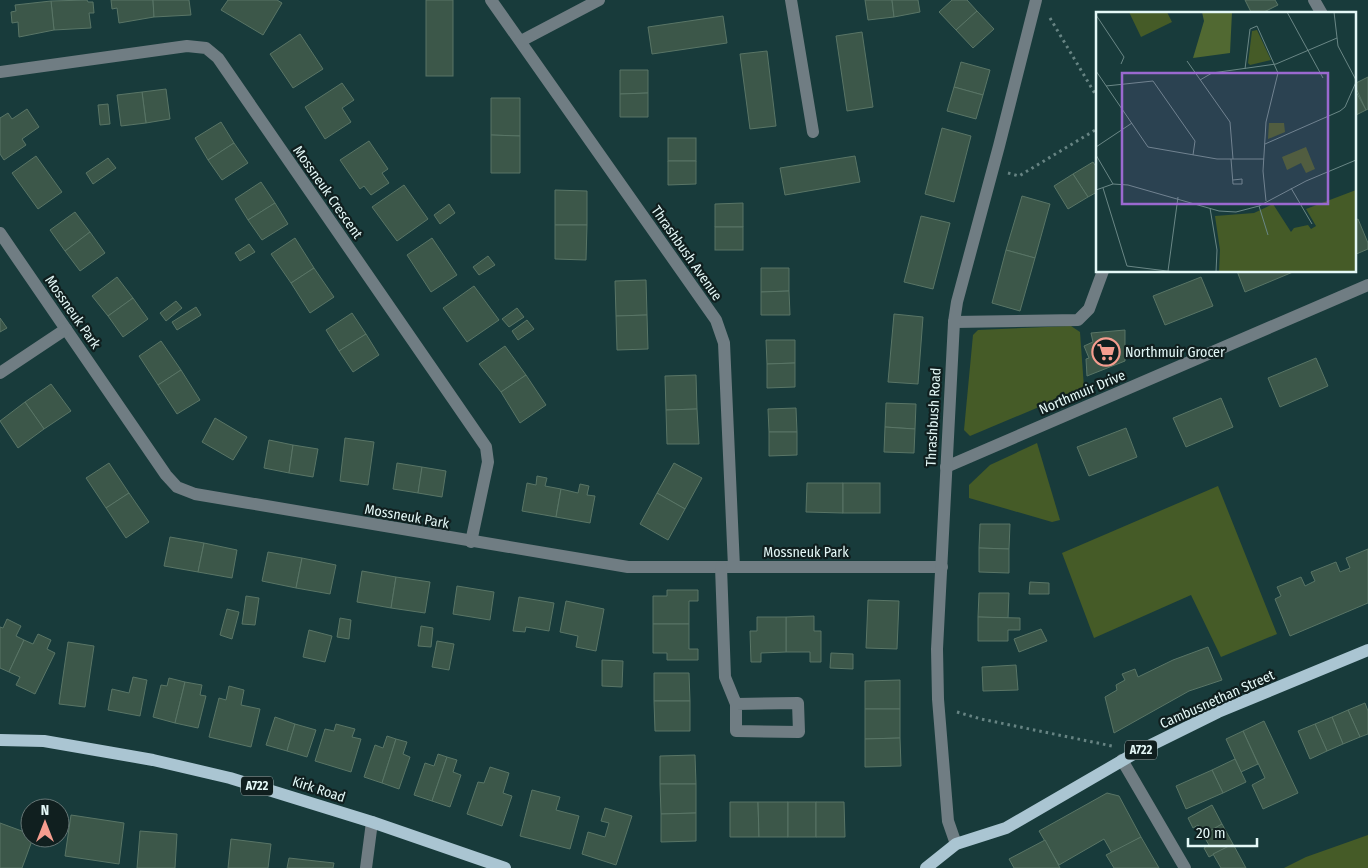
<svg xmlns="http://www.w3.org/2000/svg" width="1368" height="868" font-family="'Fira Sans Condensed',sans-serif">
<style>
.green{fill:#455b27}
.building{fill:#3c5749;stroke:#597566}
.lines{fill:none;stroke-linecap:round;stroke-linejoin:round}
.path{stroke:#678483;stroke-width:3;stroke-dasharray:2.5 4;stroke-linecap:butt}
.minor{stroke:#707d83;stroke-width:12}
.major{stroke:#aac5d2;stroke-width:12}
.labels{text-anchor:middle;stroke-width:4.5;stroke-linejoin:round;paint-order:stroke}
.shield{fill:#101f1f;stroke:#a4b7b6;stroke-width:1}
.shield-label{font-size:12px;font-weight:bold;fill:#e4f8f7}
.street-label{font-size:14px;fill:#e4f8f7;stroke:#101f1f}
.poi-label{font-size:14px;fill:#e4f8f7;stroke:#101f1f;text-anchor:start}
.inset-road{fill:none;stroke:#6a8786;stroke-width:1}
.view{fill:#9a69d0;fill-opacity:0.15;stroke:#9a69d0;stroke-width:2.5}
.inset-edge{fill:none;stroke:#e4f8f7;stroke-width:2.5}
</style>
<rect width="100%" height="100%" fill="#183b3b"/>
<!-- green -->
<g class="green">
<polygon points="1071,326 1080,332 1084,388 970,436 964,430 973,335 978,330"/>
<polygon points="1037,443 1060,520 1052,522 969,498 969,485 990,465"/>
<polygon points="1218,486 1277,634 1221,657 1191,595 1094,638 1062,553"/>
<polygon points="1368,835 1368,868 1284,868 1306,857"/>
</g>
<!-- building -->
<g class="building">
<polygon points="87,0 88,2 93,2 94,13 89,13 91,28 54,30 51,1"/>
<polygon points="111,0 153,0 154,17 119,23 117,8 112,9"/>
<polygon points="153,0 189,0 191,15 154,17"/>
<polygon points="228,0 277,0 282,3 263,35 221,10"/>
<rect x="426" y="0" width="27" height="76"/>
<polygon points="865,0 892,0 894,17 868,20"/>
<polygon points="892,0 918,0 920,12 894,17"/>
<polygon points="952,0 967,0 977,11 956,30 939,12"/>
<polygon points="1245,0 1275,0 1278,5 1260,14 1252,14"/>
<polygon points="51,1 54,30 19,37 18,22 12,23 11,12 16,11 15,5"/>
<polygon points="977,11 994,29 973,48 956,30"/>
<polygon points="723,16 727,43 652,54 648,27"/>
<polygon points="862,32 873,107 847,111 836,36"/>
<polygon points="300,34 323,69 293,88 270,54"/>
<polygon points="767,51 776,126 750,129 740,54"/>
<polygon points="961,62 990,70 983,95 954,87"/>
<polygon points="620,70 648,70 648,93 620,94"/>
<polygon points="1368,77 1368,109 1366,110 1354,84"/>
<polygon points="342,83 354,100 342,108 351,122 325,139 305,107"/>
<polygon points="954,87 983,95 976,119 947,111"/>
<polygon points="1354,88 1366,110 1354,116"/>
<polygon points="166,89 170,119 146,123 142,92"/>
<polygon points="142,92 146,123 121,126 117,95"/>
<polygon points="648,93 648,117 620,117 620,94"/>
<polygon points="491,98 520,98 520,136 491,135"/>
<polygon points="108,104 110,124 100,125 98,105"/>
<polygon points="27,109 39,127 22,139 26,145 4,160 0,154 0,118 8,113 12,119"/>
<polygon points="221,122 234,143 208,160 195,138"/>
<polygon points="942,128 971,136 954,202 925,194"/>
<polygon points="491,135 520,136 520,173 491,173"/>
<rect x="668" y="138" width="28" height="23"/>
<polygon points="369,141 388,169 382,173 389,183 371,195 364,186 360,189 340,160"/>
<polygon points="234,143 248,163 222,180 208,160"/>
<polygon points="36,156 62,192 38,209 12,173"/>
<polygon points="855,156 860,182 785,195 780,168"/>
<polygon points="108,158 116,168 93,184 86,173"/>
<polygon points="668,161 696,161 696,184 668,185"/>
<polygon points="1093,162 1097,168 1097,192 1088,197 1073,174"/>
<polygon points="1073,174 1088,197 1068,209 1054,186"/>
<polygon points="261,182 275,203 248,220 235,199"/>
<polygon points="404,185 428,219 397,241 372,207"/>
<polygon points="555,190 587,191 587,225 555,225"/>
<polygon points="1022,196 1050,204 1035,258 1006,250"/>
<polygon points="275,203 288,224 262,240 248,220"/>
<polygon points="743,203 743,227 715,227 715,204"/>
<polygon points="449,204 455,213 440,224 434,215"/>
<polygon points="75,212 90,232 65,251 50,230"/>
<polygon points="921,216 950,223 933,289 904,282"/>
<polygon points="1358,219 1368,243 1368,249 1354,255 1354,221"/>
<polygon points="555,225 587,225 586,260 555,259"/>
<rect x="715" y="227" width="28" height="23"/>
<polygon points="90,232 105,253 80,271 65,251"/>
<polygon points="295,238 314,268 291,283 271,254"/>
<polygon points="432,238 457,275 431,292 407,255"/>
<polygon points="249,244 255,252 240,261 235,253"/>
<polygon points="1006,250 1035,258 1020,311 992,303"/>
<polygon points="488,256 495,265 479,275 473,267"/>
<polygon points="314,268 334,297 310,313 291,283"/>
<polygon points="761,268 789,268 789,291 761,292"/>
<polygon points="1237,271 1293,271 1293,272 1245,292"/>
<polygon points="117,277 133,298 108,316 92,296"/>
<polygon points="1201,277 1213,306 1165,325 1153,296"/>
<polygon points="646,280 647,315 616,316 615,281"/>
<polygon points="474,286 499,320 467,342 443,308"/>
<polygon points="789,291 790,315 761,315 761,292"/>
<polygon points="133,298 148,319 123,337 108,316"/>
<polygon points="176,301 182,308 166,321 160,313"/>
<polygon points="196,307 201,315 177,330 172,322"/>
<polygon points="517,308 524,317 509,327 502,319"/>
<polygon points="352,313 366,334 339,351 326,330"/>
<polygon points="894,314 923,317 918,384 888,382"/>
<polygon points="647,315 648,349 617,350 616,316"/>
<polygon points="0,318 7,328 0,332"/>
<polygon points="527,320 534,329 518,340 512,331"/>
<polygon points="1125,330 1125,361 1087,376 1086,359 1089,358 1084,346 1093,342 1091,333"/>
<polygon points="366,334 379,355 353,372 339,351"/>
<polygon points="766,340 795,340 795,363 767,364"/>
<polygon points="161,341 181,370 158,385 139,356"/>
<polygon points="505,346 526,375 501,392 479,364"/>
<polygon points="1316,358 1328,386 1280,407 1268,378"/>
<polygon points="795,363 795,387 767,388 767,364"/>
<polygon points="181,370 200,400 177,414 158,385"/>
<polygon points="526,375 546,405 520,423 501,392"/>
<polygon points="696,375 697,409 666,410 665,376"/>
<polygon points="51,384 71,411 44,429 25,402"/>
<polygon points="1221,398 1233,427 1186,447 1173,418"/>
<polygon points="25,402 44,429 18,448 0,421"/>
<polygon points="886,403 916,404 915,429 885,427"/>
<polygon points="796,408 797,432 769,432 768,409"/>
<polygon points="697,409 699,444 667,444 666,410"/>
<polygon points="215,418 247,437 233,460 202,442"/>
<polygon points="885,427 915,429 914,453 884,452"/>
<polygon points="1126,428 1137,457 1089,476 1077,447"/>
<polygon points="769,432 797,432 797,455 769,456"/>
<polygon points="345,438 374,442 368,485 340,481"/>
<polygon points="269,440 293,445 289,473 264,468"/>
<polygon points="293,445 318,449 313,477 289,473"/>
<polygon points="109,463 129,493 106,508 86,478"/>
<polygon points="397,463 422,467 418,493 393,489"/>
<polygon points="674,463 702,478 685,509 657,493"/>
<polygon points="422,467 446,471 442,497 418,493"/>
<polygon points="537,476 547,478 545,486 561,489 556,517 522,511 527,483 536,485"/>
<polygon points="807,483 843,483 843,513 806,512"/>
<rect x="843" y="483" width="37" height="30"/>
<polygon points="580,484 589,486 587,495 595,496 590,523 556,517 561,489 578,493"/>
<polygon points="129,493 149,522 126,538 106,508"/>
<polygon points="657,493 685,509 668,540 640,524"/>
<polygon points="980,524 1010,524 1009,549 979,548"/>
<polygon points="170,537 204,543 198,572 164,566"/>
<polygon points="204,543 237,550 232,578 198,572"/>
<polygon points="979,548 1009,549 1009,573 979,572"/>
<polygon points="1368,549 1368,603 1290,636 1275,599 1281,596 1277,587 1301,577 1305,586 1315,581 1311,572 1336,562 1340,572 1350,568 1346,558"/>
<polygon points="268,552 302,558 296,588 262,581"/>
<polygon points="302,558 336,565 330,594 296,588"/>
<polygon points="362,571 396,577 391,608 357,602"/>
<polygon points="396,577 430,582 425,613 391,608"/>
<polygon points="1030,582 1049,583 1049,594 1029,594"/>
<polygon points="457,586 494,592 490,620 453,614"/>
<polygon points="667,590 698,590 698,601 689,601 689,624 653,624 653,596 667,596"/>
<polygon points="979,593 1009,593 1008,618 978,617"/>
<polygon points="246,596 259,598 255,625 242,624"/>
<polygon points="519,597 554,603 549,631 526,627 525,632 513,631"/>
<polygon points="868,600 899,601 897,649 866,648"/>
<polygon points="566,601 604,609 596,651 576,647 578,636 560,632"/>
<polygon points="227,609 239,612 232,639 220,635"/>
<polygon points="814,616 814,631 821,631 821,662 810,662 810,652 786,652 786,617"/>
<polygon points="757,617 786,617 786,652 761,653 761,662 751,662 750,631 757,631"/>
<polygon points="978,617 1020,618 1020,630 1008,630 1008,641 978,641"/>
<polygon points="340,618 351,620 349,639 337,637"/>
<polygon points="7,619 21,626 16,636 24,640 9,672 0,668 0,627 3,628"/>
<polygon points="653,624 689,624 689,649 698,649 698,660 667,660 667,653 653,653"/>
<polygon points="421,626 433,628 431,647 418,646"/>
<polygon points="1041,629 1047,641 1019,652 1014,639"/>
<polygon points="309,630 332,636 325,662 303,657"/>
<polygon points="38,634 51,640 47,649 55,653 35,694 16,685 20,677 9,672 24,640 33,644"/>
<polygon points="437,641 454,644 449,670 432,667"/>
<polygon points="68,642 94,646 85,707 59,704"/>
<polygon points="1208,647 1222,680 1189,691 1114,733 1105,697 1117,690 1116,685 1125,680 1122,674 1135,669 1138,677 1173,660"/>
<polygon points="831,653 853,654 853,669 830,668"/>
<polygon points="602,660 623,661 622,687 602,686"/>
<polygon points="1016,665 1018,690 983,691 982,667"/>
<polygon points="654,673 689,673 690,701 654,701"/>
<polygon points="133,677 147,680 140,716 108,710 112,689 129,693"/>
<polygon points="169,678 185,682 175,723 153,717 161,685 167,686"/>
<polygon points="900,680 900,709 865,709 865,681"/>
<polygon points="185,682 202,685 200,695 206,696 198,728 175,723"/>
<polygon points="229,686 244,690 241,705 260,709 251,747 209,737 219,698 226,700"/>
<polygon points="654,701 690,701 690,731 655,731"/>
<polygon points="1365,703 1368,711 1368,734 1360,737 1348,710"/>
<polygon points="865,709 900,709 900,738 865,739"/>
<polygon points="1348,710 1360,737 1343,744 1332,717"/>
<polygon points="275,717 295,724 287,751 266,745"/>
<polygon points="1332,717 1343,744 1327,751 1315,724"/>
<polygon points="1264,721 1298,793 1263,809 1252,785 1265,778 1243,731"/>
<polygon points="295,724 316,730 307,757 287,751"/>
<polygon points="336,724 355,729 352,737 361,739 351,772 315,761 325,729 334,731"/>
<polygon points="1315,724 1327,751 1310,759 1298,731"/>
<polygon points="1243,731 1258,764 1241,772 1226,739"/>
<polygon points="387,736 396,739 382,783 364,777 375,745 383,748"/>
<polygon points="900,738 901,766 865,767 865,739"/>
<polygon points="396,739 407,742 403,754 410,757 399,789 382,783"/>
<polygon points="438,754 447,757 432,801 414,795 425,763 434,766"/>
<polygon points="695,755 696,784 660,784 660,756"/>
<polygon points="447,757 457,760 453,772 461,775 450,807 432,801"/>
<polygon points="1235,759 1246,782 1223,793 1212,770"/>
<polygon points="490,767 509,773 503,793 512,796 502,826 467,814 478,782 484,783"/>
<polygon points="1212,770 1223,793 1186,809 1176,786"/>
<polygon points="660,784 696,784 696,813 661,814"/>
<polygon points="532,790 560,797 556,810 579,816 570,849 520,836"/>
<polygon points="1107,793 1119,796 1141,837 1112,853 1104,839 1059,865 1039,831"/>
<polygon points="730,802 758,802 759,837 730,837"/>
<polygon points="758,802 788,802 788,837 759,837"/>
<rect x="788" y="802" width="28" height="35"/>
<polygon points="816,802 844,802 845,837 816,837"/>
<polygon points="1212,805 1222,824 1203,835 1198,825 1193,828 1188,818"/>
<polygon points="605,808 632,816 616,865 582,854 588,832 605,837 609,823 601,821"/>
<polygon points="696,813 696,841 661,842 661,814"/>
<polygon points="71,815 124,823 119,864 65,856"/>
<polygon points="0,823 30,834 30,838 33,838 22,868 0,868"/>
<polygon points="1222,824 1233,844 1209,857 1204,848 1209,845 1203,835"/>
<polygon points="140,831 177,834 175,868 137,868"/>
<polygon points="1141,837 1159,868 1114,868 1106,855"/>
<polygon points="231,839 271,844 268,868 228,868"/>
<polygon points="1045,840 1060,868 1014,868 1009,859"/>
<polygon points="1233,844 1246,868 1221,868 1213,854"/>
<polygon points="289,858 334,863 333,868 287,868"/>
</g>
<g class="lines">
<!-- path -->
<g class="path">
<polyline points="1050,18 1097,97"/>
<polyline points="1008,173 1019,176 1097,129"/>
<polyline points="957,712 981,719 1112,746"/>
</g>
<!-- minor -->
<g class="minor">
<polyline points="491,0 716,320 724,343 734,567"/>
<polyline points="791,0 813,132"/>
<polyline points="1314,0 1322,14"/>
<polyline points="521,41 599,0"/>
<polyline points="0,72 187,46 206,48 218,58 486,447 488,462 471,542"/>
<polyline points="0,233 166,475 177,487 195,494 628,567 942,567"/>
<polyline points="954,322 1078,320 1089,309 1103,271"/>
<polyline points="0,373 66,329"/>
<polyline points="946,467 1368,285"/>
<polyline points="721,567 725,677 736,704 736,731 799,732 798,703 736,704"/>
<polyline points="1122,760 1185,868"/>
<polyline points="956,844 948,821 938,699 937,649 954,322 957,302 999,146 1036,0"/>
<polyline points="366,868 372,822"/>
</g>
<!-- major -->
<g class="major">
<polyline points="0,740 44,741 153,760 230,778 372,822 505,868"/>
<polyline points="926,868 956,844 1006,828 1137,752 1218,712 1368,650"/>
</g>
</g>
<!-- icons -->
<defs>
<g id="supermarket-ring" transform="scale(1.4375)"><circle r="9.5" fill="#101f1f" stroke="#f59d8f" stroke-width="1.5"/><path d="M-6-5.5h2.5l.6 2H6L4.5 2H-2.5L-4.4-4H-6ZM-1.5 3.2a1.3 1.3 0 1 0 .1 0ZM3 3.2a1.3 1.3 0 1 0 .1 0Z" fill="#f59d8f"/></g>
</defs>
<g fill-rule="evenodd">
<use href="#supermarket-ring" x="1106" y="352"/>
</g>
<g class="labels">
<!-- shield labels -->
<g class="shield">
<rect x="1125" y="740.5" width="32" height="19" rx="4"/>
<rect x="241" y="776.5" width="32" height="19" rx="4"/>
</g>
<g class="shield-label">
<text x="1141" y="754">A722</text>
<text x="257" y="790">A722</text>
</g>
<!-- street labels -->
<g class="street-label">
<text transform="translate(328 192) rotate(55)" y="5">Mossneuk Crescent</text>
<text transform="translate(687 253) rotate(55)" y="5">Thrashbush Avenue</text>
<text transform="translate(73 312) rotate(55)" y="5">Mossneuk Park</text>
<text transform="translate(1082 392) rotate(-23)" y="5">Northmuir Drive</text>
<text transform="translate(933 417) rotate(-87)" y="5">Thrashbush Road</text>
<text transform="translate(407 516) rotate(10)" y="5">Mossneuk Park</text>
<text x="806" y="557">Mossneuk Park</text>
<text transform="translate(1217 699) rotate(-24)" y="5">Cambusnethan Street</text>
<text transform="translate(319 789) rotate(18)" y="5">Kirk Road</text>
</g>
<!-- poi labels -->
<g class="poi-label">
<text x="1125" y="357">Northmuir Grocer</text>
</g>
</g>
<!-- overview -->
<g transform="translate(1096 12)">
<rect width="260" height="260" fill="#183b3b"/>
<path d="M33 0H71L76 10 45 25ZM161 18 175 48 154 53 152 51 156 19ZM173 111H188L189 120 172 127ZM210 135 219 157 210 161 205 151 191 158 186 145ZM260 178V260H123L124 238 119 204 158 201 177 192 195 220 198 216 212 213 215 217 220 214 210 197Z" fill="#455b27"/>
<path d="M106 0H136L134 41 97 46 108 9Z" fill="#516932"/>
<path class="inset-road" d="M191 0 227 66M238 0 242 34 260 68M0 3 28 45 25 52M91 49 134 110 137 147M149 57 154 17 161 14 182 61 170 110 167 159 170 189M0 59 52 135 121 147H168M104 68 116 61 180 52 241 26M10 74 57 69 99 129 97 143M169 132 244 99 249 95 260 70M0 135 36 111M0 143 17 172M135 147 137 172H146V167L137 168M7 176 31 254 79 260M195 176 216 212M0 178 17 172 32 173 123 199 140 200 163 194 210 169 260 148M163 194 172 223M114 196 121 238 120 260M72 259 82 185"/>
<path class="view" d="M26 61H232V192H26Z"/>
<rect width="260" height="260" class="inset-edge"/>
</g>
<!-- north arrow -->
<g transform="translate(45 823)"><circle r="24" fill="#101f1f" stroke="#657675"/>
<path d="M0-4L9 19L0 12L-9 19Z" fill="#f59d8f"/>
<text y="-8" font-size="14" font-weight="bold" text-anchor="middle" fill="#e4f8f7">N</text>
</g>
<!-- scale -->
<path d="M1188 838v8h69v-8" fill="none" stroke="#e4f8f7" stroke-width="2.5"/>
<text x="1196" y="838" font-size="15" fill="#e4f8f7" stroke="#101f1f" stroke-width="4" paint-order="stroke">20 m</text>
</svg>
